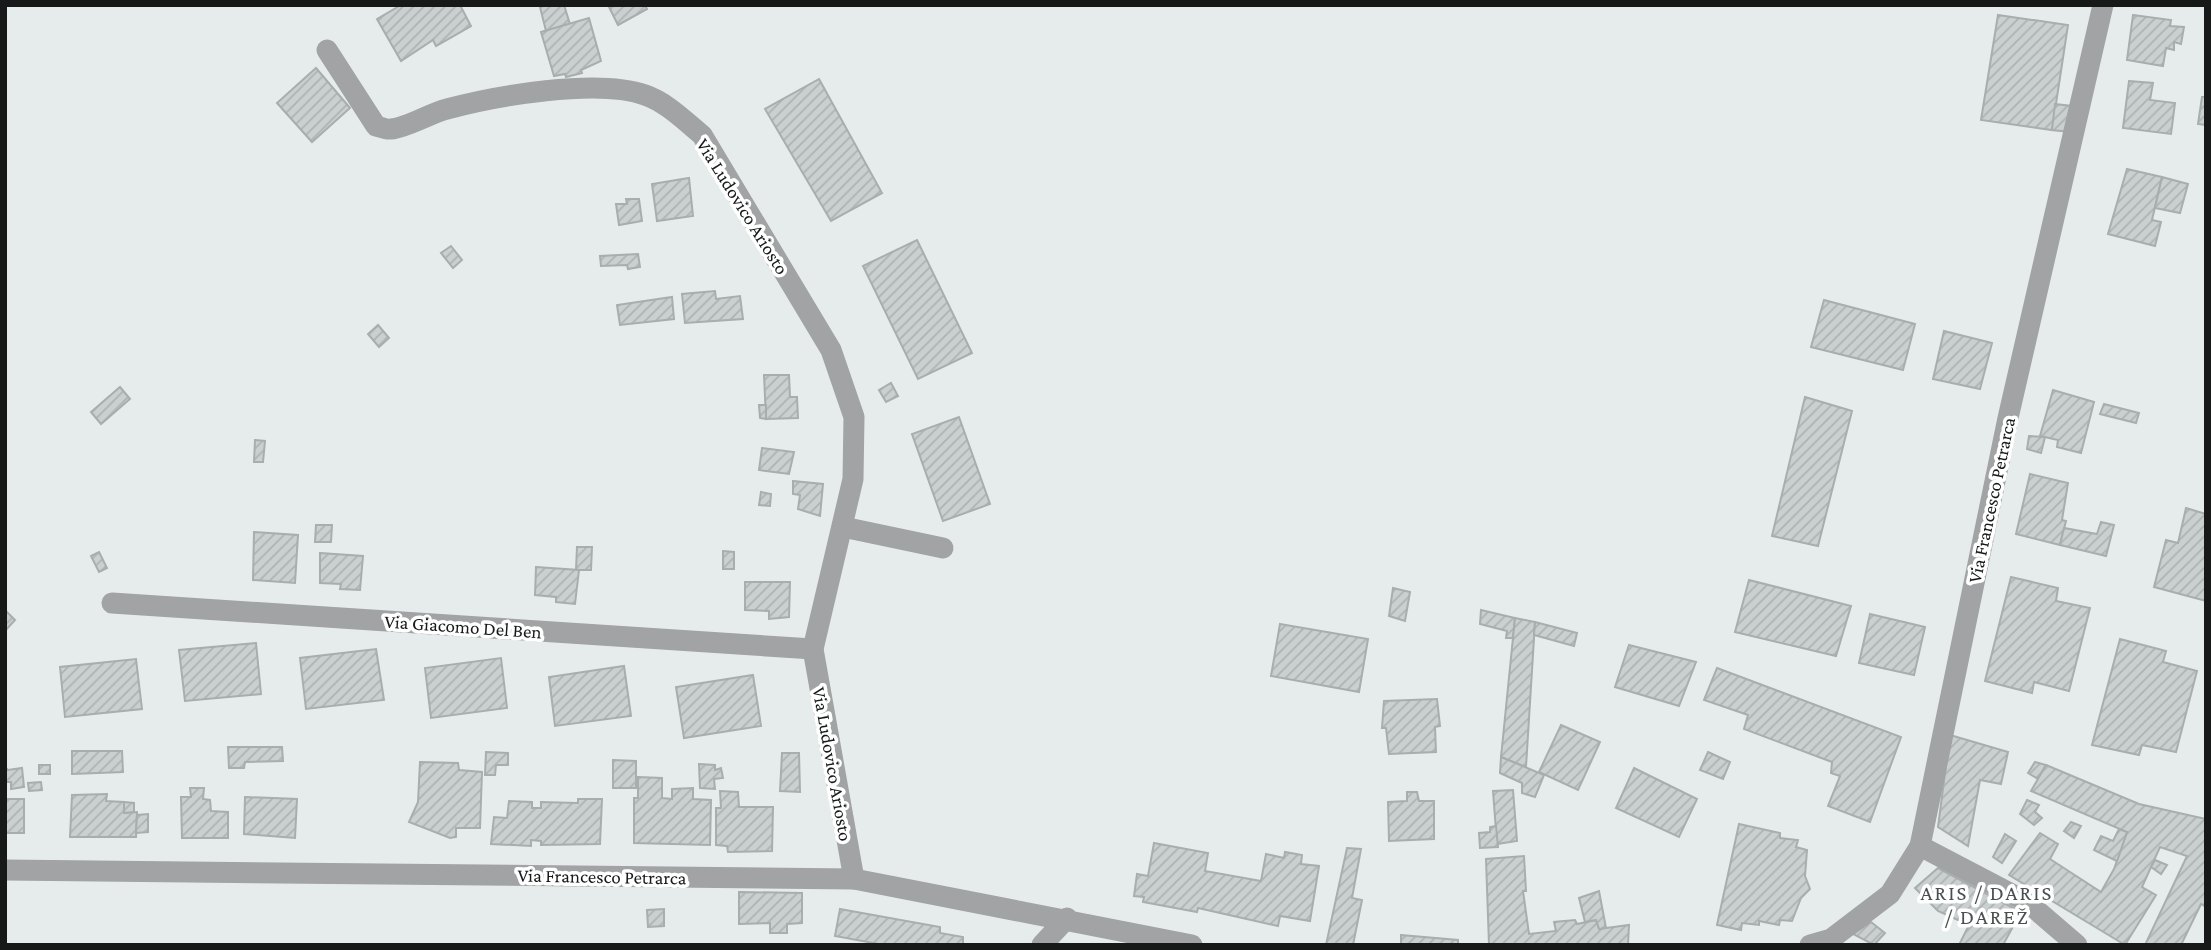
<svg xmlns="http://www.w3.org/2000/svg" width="2211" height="950" font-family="'Crimson Pro',serif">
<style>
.building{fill:url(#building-hatch);stroke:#a8adae;stroke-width:2}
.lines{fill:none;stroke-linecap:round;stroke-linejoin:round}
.minor{stroke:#a1a3a4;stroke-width:21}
.labels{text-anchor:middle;stroke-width:7;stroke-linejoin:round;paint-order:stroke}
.street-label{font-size:19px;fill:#171919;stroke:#fff}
.neighbourhood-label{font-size:21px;letter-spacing:2px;fill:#4a4f4f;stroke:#fff}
</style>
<defs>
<pattern id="building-hatch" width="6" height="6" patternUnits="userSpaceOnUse" patternTransform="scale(1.75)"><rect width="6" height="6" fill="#cad0d0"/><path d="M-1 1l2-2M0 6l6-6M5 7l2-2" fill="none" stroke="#adb2b2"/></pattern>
</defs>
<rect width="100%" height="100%" fill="#e6ecec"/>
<!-- building -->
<g class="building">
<polygon points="401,5 460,5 471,26 436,46 433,40 401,61 377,19"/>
<polygon points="547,5 564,5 570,24 546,31 540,7"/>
<polygon points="608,5 645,5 647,9 618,25"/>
<polygon points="1998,15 2068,25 2052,130 1981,120"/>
<polygon points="2133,15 2171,20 2170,26 2184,27 2181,44 2174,42 2174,50 2166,48 2163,66 2127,60"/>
<polygon points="589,18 601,61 581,70 582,73 566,77 565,74 554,76 541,32"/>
<polygon points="316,68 350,108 312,142 277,103"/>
<polygon points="819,79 882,193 831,221 765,109"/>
<polygon points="2129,81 2153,83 2150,100 2175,103 2171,134 2123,128"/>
<polygon points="2202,97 2206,97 2206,125 2198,124"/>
<polygon points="2055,104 2072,106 2069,132 2052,130"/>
<polygon points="2127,169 2162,177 2152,220 2161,222 2155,246 2108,234"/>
<polygon points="2162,177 2188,184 2180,213 2155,208"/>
<polygon points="689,178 693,216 657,221 652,184"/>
<polygon points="626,199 639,199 642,221 619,225 616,204 627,204"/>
<polygon points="917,240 972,353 918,379 863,266"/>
<polygon points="451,246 462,260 453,268 441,253"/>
<polygon points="638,254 640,267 628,269 627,265 601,266 600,256"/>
<polygon points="715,291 716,299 740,296 743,319 685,323 682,294"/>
<polygon points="672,297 674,319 620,325 617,305"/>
<polygon points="1824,300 1915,324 1903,370 1811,347"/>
<polygon points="378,325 389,338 379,347 368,334"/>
<polygon points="1944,331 1992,343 1980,389 1933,379"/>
<polygon points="764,375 789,375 790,397 797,397 798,418 766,419"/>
<polygon points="891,383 898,396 886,402 879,390"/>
<polygon points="120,387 130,399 101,424 91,412"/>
<polygon points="2053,390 2094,402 2081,453 2057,447 2058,440 2040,436"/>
<polygon points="1805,397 1852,411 1818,546 1772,536"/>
<polygon points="2104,404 2139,413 2136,423 2100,414"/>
<polygon points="759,405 766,405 766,419 760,418"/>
<polygon points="959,417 990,504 943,521 912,434"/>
<polygon points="2029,436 2045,437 2041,453 2027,449"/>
<polygon points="255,440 265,441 263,462 254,462"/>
<polygon points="762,448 794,452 789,474 759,470"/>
<polygon points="2030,474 2068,483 2062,520 2066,521 2060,545 2016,534"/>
<polygon points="793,481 823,484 820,516 798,509 800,495 793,494"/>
<polygon points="761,492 771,494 770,506 759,505"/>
<polygon points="2186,508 2206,514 2206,601 2154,587 2166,540 2178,543"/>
<polygon points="2101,522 2114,525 2106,556 2060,545 2064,528 2097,534"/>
<polygon points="316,525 332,525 331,542 315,542"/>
<polygon points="254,532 298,535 295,583 253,580"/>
<polygon points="577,547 592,547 591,570 576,570"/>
<polygon points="723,551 734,552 734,569 723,569"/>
<polygon points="99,552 107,568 99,572 91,556"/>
<polygon points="320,553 363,556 360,590 340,589 341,584 320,583"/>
<polygon points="536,567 579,570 575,604 556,602 556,597 535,595"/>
<polygon points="2011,577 2058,588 2056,601 2090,608 2069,691 2034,682 2032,693 1985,681"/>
<polygon points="1749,580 1851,606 1836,656 1735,632"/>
<polygon points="745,582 790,582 789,617 769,619 769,611 745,610"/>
<polygon points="1393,588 1410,592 1405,621 1389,616"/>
<polygon points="5,610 15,620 5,631"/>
<polygon points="1481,610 1515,618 1513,638 1506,638 1507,631 1480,624"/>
<polygon points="1870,614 1925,627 1914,675 1859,663"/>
<polygon points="1515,618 1535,622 1526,767 1501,757"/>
<polygon points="1535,622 1577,633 1574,646 1534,635"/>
<polygon points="1280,624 1368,639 1359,692 1271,676"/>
<polygon points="2120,639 2166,651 2163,662 2197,671 2176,752 2142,745 2139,755 2092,745"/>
<polygon points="256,643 261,694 185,701 179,650"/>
<polygon points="1629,645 1696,662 1679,706 1615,687"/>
<polygon points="376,649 384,700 306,709 300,658"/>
<polygon points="501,658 507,708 431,718 425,668"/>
<polygon points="136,659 142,709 65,717 60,667"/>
<polygon points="624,666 631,716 555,726 549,677"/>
<polygon points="1717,668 1901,737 1870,822 1828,806 1840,776 1831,773 1832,762 1744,729 1748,715 1704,700"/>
<polygon points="753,675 761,726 684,738 676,687"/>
<polygon points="1437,699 1440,726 1435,727 1436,752 1389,754 1386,728 1382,728 1384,701"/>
<polygon points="1561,725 1600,742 1578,790 1539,772"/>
<polygon points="1950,735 2008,752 2001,784 1980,780 1968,846 1938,827"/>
<polygon points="228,747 282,747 283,761 245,762 244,768 229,768"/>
<polygon points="72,751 122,751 123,772 72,774"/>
<polygon points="486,752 508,753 508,765 496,765 495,775 485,775"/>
<polygon points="1708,752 1730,762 1723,779 1700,770"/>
<polygon points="782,753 799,753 800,792 780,791"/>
<polygon points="1501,757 1544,775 1535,797 1522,793 1522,783 1500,773"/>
<polygon points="613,760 636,761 636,788 613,788"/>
<polygon points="420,762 458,763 459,770 482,772 480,828 456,828 456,837 450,838 409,822 418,802"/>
<polygon points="2035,762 2046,765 2038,779 2028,773"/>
<polygon points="699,764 715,765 715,770 721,768 723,778 714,779 715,789 700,788"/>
<rect x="39" y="765" width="11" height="9"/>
<polygon points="2046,765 2139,804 2206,819 2206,907 2201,904 2181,945 2145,945 2187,856 2160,847 2142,887 2156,895 2125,945 2009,875 2040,833 2058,844 2050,859 2101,892 2114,869 2127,832 2031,791"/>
<polygon points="5,767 8,770 22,768 24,787 11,789 11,782 5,782"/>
<polygon points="1634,768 1697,799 1679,837 1616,808"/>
<polygon points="638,777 662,778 662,798 672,799 672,789 693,788 693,799 711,800 710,845 634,843 634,798 638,798"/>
<polygon points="41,782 42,790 29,791 28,783"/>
<polygon points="190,788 204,788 203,799 210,800 211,811 228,812 228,838 182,838 181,797 191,797"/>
<polygon points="1513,790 1517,841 1497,844 1493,791"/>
<polygon points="720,791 738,792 739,807 773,807 772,851 728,852 727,846 716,845 716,808 721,808"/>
<polygon points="1407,792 1417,792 1419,801 1434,801 1434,839 1389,841 1388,802 1407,801"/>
<polygon points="107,794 106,801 124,802 124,813 137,812 136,837 70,837 72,795"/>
<polygon points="245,797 297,799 295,838 244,834"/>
<rect x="5" y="799" width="19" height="34"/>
<polygon points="578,799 602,799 600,844 541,845 541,841 531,840 531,846 491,844 494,817 507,818 509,801 532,802 532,808 541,808 541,802 578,803"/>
<polygon points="2027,800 2039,805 2035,812 2042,818 2034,825 2020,814"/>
<polygon points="124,802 134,803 134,812 124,813"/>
<polygon points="148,814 148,832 136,833 137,815"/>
<polygon points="2071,822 2081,826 2074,838 2064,831"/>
<polygon points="1739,824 1780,833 1780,838 1798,840 1796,847 1807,850 1805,876 1810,889 1801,898 1792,921 1780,920 1779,925 1759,921 1759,925 1742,923 1741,930 1717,925"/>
<polygon points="1496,826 1498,847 1480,848 1479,833 1490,832 1490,827"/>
<polygon points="2119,829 2127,832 2117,861 2094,850 2101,836 2113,841"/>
<polygon points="2005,834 2016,841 2002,863 1993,857"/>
<polygon points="1154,843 1208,853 1205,871 1261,881 1266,854 1284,858 1285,852 1302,855 1301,864 1319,866 1310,921 1280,916 1278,926 1198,908 1197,912 1143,902 1144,897 1134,896 1137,874 1148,876"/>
<polygon points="1347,848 1361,849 1352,898 1362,900 1353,945 1326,945"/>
<polygon points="1524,856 1526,891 1523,891 1529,934 1556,931 1554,922 1575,920 1577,924 1596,920 1599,929 1629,925 1628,945 1489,945 1486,859"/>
<polygon points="2155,860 2167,865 2161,874 2151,867"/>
<polygon points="1938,868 2021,912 2003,945 1959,945 1969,925 1938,911 1915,888"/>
<polygon points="1599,891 1606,928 1599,929 1596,920 1585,922 1579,898"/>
<polygon points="739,892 802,893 802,923 787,924 787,933 770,933 770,923 739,924"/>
<polygon points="664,909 664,926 648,927 647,910"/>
<polygon points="840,909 940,927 940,933 963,937 963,945 884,945 835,936"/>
<polygon points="1871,922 1885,933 1874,945 1853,934"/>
<polygon points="1401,935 1458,940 1458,945 1401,945"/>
</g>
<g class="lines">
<!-- minor -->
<g class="minor">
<path d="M327 50 376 126C380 127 387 130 391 129 406 128 431 113 447 109 495 96 597 78 645 95 666 102 685 121 702 135L831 350 854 417 853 479 813 649 854 879"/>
<polyline points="843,527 943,548"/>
<polyline points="112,603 813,649"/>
<polyline points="1920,846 2027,902 2077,945"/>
<polyline points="5,870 854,879 1192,945"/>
<polyline points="1042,945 1067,918"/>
<polyline points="1810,945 1831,939 1890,894 1920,846 2008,418 2103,5"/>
</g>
</g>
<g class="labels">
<!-- street labels -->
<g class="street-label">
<text transform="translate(743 206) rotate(58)" y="7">Via Ludovico Ariosto</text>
<text transform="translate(1991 500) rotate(-78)" y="7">Via Francesco Petrarca</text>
<text transform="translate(463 626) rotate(4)" y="7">Via Giacomo Del Ben</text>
<text transform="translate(833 764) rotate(80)" y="7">Via Ludovico Ariosto</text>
<text transform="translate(602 876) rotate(1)" y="7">Via Francesco Petrarca</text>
</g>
<!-- neighbourhood labels -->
<g class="neighbourhood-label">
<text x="1987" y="900">ARIS / DARIS<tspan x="1987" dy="24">/ DAREŽ</tspan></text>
</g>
</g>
<!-- border -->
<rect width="2211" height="950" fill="none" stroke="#171919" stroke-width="14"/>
</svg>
